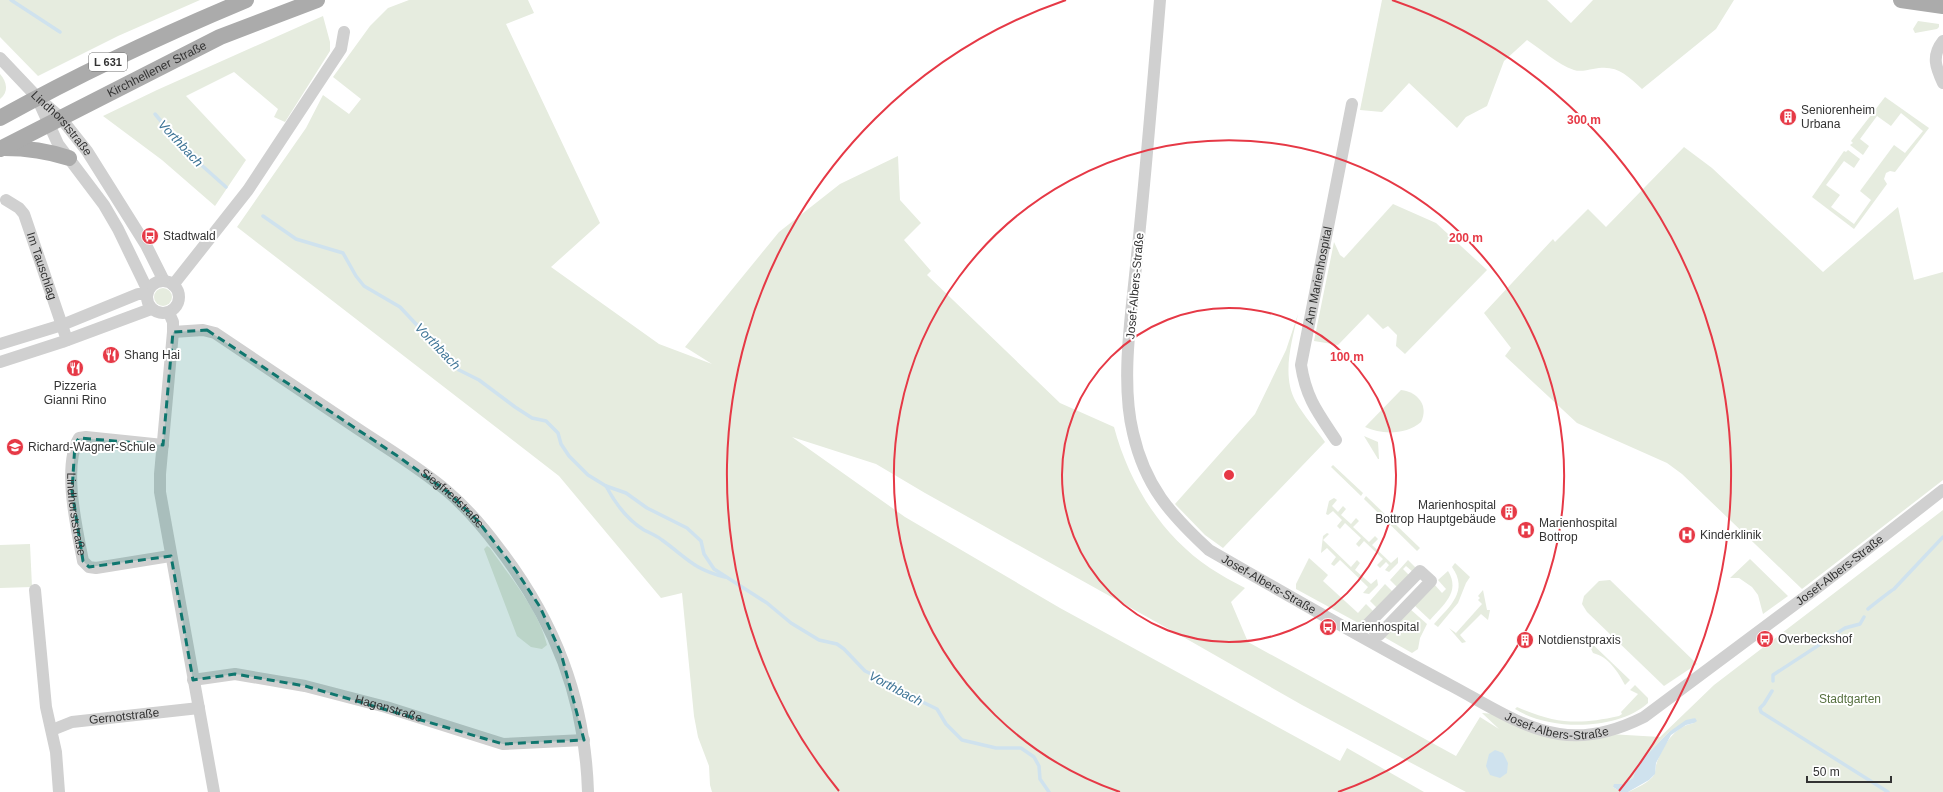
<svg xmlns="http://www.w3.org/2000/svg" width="1943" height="792" font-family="Arial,sans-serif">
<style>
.green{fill:#e6ecdf}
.water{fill:#cfe2ee}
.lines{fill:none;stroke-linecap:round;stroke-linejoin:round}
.stream{stroke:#cfe2ee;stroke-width:3.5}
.minor{stroke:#d0d0d0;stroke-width:12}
.major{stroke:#ababab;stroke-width:16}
.marked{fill:#0f766e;fill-opacity:0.2;stroke:#0f766e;stroke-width:3;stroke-dasharray:8 5;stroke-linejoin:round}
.ring{fill:none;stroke:#e63946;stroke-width:2}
.labels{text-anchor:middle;stroke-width:4;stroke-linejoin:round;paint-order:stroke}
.shield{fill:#fff;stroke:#707070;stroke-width:1}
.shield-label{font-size:11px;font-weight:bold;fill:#333}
.street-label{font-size:12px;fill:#333;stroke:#fff}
.poi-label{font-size:12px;fill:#333;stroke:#fff;text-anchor:start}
.park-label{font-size:12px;fill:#56703f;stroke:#fff}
.water-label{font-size:13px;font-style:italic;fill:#3f7597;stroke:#fff}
.centre{fill:#e63946;stroke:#fff;stroke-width:2}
.ring-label{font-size:12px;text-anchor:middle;font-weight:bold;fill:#e63946;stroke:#fff;stroke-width:4;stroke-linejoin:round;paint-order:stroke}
</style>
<rect width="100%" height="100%" fill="#fff"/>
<!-- green -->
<g class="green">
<polygon points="0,0 200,0 118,36 38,76 0,37"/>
<path d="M409 0H528L534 13 506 24 600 223 551 267 659 344 712 364 685 347 779 232 840 184 898 156 900 200 921 223 904 240 931 271 927 275 1060 403 1114 427C1129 483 1161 535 1210 568 1221 575 1233 582 1245 588L1231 602 1248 642 1456 756 1480 717 1499 729 1482 713 1495 714 1524 729 1660 737 1714 685 1943 510V792H1628C1636 788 1650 782 1654 775 1656 771 1655 766 1657 762 1664 744 1674 727 1694 723L1695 718 1669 732 1637 765 1633 778 1623 784 1613 787 1621 792H1466L1302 705 1192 642 925 493 876 464 792 437 905 517 1060 608 1340 761 1347 748 1424 792H712L710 785 709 766 698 737 694 716 682 593 661 598 559 476 237 227 306 128 323 95 349 114 361 99 333 77 370 26 388 8Z"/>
<path d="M1382 0H1547L1571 23 1593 0H1734L1716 29 1642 89C1626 74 1616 64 1593 69 1587 70 1580 72 1574 70 1557 64 1542 50 1527 40L1504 61 1487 106 1466 117 1457 128 1409 83 1382 112 1360 110Z"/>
<polygon points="323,16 330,42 330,51 285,122 274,117 278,109 234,72 186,96 246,160 215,206 162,160 103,116 157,90"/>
<polygon points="1918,21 1939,24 1939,27 1937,29 1915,33 1913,29"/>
<path d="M0 74C7 82 9 92 0 99Z"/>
<polygon points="1885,97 1929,128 1895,172 1890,171 1886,173 1884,179 1887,184 1854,229 1812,197 1844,151 1846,152 1848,150 1860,159 1854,168 1844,161 1826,185 1840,195 1831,207 1854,224 1871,200 1860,191 1894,145 1905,153 1923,131 1901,113 1891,126 1877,116 1860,139 1869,146 1863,155 1850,145 1853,143 1851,141"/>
<polygon points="1684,147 1712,168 1823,272 1898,207 1914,280 1943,272 1943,480 1802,589 1682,474 1667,463 1577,423 1505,356 1511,348 1484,313 1553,239 1555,242 1588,209 1606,227"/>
<polygon points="1393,204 1436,223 1487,270 1405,354 1396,346 1397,335 1388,326 1383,329 1368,314 1338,345 1314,341 1334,242 1340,255 1344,258"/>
<circle cx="163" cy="297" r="9"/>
<path d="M1298 314C1292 341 1281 376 1296 402 1304 416 1316 429 1325 442L1223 548 1205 535 1175 504 1255 414 1286 350Z"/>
<path d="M1401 390C1418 392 1429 406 1421 422 1406 435 1382 435 1365 427Z"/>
<polygon points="1364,436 1378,442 1379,459 1378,459"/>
<polygon points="1333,465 1363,493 1361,496 1331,467"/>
<polygon points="1366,496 1420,548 1417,551 1364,499"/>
<polygon points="1334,498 1337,500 1332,506 1338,512 1343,506 1346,509 1341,515 1351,524 1356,518 1359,521 1353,527 1369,542 1375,536 1378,539 1372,545 1391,563 1398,557 1398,563 1389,572 1385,570 1389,565 1386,562 1380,568 1377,565 1383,559 1364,541 1359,547 1356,544 1361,538 1345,523 1340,529 1337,526 1342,520 1333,511 1328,515 1326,514 1329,501"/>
<polygon points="1327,533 1329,534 1323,540 1351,567 1357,560 1360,563 1355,570 1371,584 1377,579 1378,585 1369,594 1363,593 1368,587 1340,560 1334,566 1331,564 1336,557 1327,548 1321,553 1323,536"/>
<polygon points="30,544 32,587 0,588 0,545"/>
<path d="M487 546 490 548C510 577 539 611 547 645L542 649 531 647 517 636 484 549Z"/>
<polygon points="1309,558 1328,575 1323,581 1358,613 1366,604 1374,612 1362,625 1296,589 1296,584"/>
<polygon points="1750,559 1788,596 1763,614 1758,595 1752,587 1739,578 1730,578"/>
<polygon points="1408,560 1416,568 1413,572 1406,566 1403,569 1409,575 1398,588 1390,580"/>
<path d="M1455 563 1470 577 1466 583 1458 603 1438 627 1434 624C1450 606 1469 591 1452 567Z"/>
<path d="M1448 571C1461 592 1443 605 1430 620L1414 605 1434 584 1442 593 1446 589 1438 580Z"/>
<polygon points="1610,580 1697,664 1664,686 1587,612 1582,604 1584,596 1599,581"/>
<polygon points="1385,584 1393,592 1378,609 1370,601"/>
<polygon points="1483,590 1487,610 1490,610 1488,620 1481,614 1460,635 1466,642 1462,643 1449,628 1456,633 1482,604 1478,600 1480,598 1478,596"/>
<polygon points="1410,609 1427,624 1420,638 1418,649 1412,653 1384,637"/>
<path d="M1586 638 1630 680 1625 685C1618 672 1609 657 1593 653Z"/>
<path d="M1635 685 1648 698V703C1617 731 1549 731 1515 709L1517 707C1557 724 1578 725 1619 716L1622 714 1621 712 1638 694 1630 690Z"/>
</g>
<!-- water -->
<g class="water">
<polygon points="1695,718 1697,721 1694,723 1686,725 1671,735 1656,763 1655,774 1649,780 1628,792 1621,792 1613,787 1614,784 1623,784 1633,778 1637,765 1669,732 1686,720"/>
<polygon points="1495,750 1503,753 1508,763 1507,773 1500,778 1490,775 1486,766 1489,754"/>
</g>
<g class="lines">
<!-- stream -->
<g class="stream">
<polyline points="11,0 60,32"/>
<polyline points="155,114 189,154 226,187"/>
<polyline points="263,216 296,239 343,253 356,276 364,286 400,307 459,370 479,380 515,407 532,418 546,421 558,433 561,444 569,456 588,475 606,486 626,493 647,508 687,528 701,541 704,554 714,569 767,603 791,623 819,640 837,644 844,649 865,671 882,679 906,694 937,709 946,724 962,740 996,748 1021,748 1034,757 1039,766 1040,779 1049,792"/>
<path d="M606 486C615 503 626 519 644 530 650 533 657 536 662 540 687 558 693 569 725 577"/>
<path d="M1868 609C1870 607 1892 590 1894 589L1943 537"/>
<polyline points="1773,681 1773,675 1845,628 1860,624 1864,617"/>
<polyline points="1772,691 1764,704 1760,708 1761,712 1888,792"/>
</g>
<!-- minor -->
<g class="minor">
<path id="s1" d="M1160 0C1153 85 1146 171 1137 256 1132 311 1120 380 1133 433 1145 486 1170 514 1209 550 1289 596 1370 643 1452 686 1486 704 1521 728 1559 734 1589 739 1618 730 1644 717L1817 588 1943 490"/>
<path d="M1943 41C1931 56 1936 68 1943 83"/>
<path id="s2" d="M0 58 37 97 60 117 87 151 146 245 164 281"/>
<polyline points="38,100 58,144 104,205 118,229 148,291"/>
<path id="s3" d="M6 200 19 208 24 214 67 340"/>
<circle cx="163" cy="297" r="16"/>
<polyline points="173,285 248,190 341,49 344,32"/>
<polyline points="169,313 173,322 173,332 160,474 160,492 214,792"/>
<path id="s4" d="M173 332 203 330 215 333C262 365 310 397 358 429 388 449 420 468 447 491 467 508 483 527 498 547 555 621 585 698 588 792"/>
<polyline points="0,344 62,325 138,294 147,294"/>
<polyline points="0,362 62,342 151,309"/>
<path id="s5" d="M1336 440C1318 413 1306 398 1301 365L1352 104"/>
<path id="s6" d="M163 445 86 437 79 438C62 466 77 530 83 561L89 567 96 568 170 556"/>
<polygon points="1420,571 1431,581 1379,635 1368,624"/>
<polyline points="35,590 46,707 56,752 59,792"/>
<path id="s7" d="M193 680 235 674 305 686 386 707 503 744 584 740"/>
<path id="s8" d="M52 730 72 722 199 708"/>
</g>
<!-- major -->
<g class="major">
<polyline points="1901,0 1943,6"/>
<path d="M0 118C79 74 162 35 246 0"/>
<path d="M4 148C27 148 48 151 69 158"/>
<path id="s9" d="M0 149 220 37 317 0"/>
</g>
</g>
<!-- marked area -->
<path class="marked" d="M207 330 396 455 448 492 478 521 515 569 540 607 561 653 584 740 503 744 305 686 235 674 193 680 171 556 89 567 83 561 72 491 75 444 79 438 163 445 173 332Z"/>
<!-- distance rings -->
<g class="ring">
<circle cx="1229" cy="475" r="167"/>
<path d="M1120 792A335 335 0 1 1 1338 792"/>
<path d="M839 791A502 502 0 0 1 1066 0M1392 0A502 502 0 0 1 1619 791"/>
</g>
<!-- icons -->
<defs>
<g id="building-disc" transform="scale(0.9)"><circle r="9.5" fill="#e63946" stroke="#fff"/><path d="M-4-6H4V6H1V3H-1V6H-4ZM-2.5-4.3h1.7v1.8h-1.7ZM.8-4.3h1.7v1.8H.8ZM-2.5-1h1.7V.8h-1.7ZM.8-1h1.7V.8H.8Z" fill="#fff"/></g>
<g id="bus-disc" transform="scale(0.9)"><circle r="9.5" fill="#e63946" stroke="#fff"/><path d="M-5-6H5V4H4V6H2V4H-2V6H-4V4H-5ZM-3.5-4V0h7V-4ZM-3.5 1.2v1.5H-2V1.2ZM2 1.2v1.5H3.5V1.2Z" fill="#fff"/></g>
<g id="restaurant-disc" transform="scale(0.9)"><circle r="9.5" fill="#e63946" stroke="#fff"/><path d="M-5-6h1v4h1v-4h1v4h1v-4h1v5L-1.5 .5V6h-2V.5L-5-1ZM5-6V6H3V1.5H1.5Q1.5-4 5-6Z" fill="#fff"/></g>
<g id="school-disc" transform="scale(0.9)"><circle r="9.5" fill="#e63946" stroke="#fff"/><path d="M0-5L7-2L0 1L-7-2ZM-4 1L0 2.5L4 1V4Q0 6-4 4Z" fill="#fff"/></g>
<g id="hospital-disc" transform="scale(0.9)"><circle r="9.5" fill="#e63946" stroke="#fff"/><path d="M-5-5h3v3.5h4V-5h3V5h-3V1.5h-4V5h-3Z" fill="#fff"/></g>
</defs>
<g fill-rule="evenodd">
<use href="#building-disc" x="1788" y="117"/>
<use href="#bus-disc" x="150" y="236"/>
<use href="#restaurant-disc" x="111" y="355"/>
<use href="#restaurant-disc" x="75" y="368"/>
<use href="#school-disc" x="15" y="447"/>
<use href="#building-disc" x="1509" y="512"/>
<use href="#hospital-disc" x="1526" y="530"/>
<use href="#hospital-disc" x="1687" y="535"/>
<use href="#bus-disc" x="1328" y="627"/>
<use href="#bus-disc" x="1765" y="639"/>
<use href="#building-disc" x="1525" y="640"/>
</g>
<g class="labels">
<!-- shield labels -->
<rect class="shield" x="89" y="53" width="38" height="18" rx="3"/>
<g class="shield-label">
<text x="108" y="66">L 631</text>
</g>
<!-- street labels -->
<g class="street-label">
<text dy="4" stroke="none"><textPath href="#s9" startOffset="176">Kirchhellener Straße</textPath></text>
<text dy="4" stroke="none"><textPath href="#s2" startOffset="90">Lindhorststraße</textPath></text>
<text dy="4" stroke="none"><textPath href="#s3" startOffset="78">Im Tauschlag</textPath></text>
<text dy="4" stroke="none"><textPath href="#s5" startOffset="175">Am Marienhospital</textPath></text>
<text transform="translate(1135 286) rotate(-85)" y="4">Josef-Albers-Straße</text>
<text dy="4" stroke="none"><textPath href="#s4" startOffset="332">Siegfriedstraße</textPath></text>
<text dy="4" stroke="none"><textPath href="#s6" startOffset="162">Lindhorststraße</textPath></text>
<text dy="4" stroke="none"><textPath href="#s1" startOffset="1306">Josef-Albers-Straße</textPath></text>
<text dy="4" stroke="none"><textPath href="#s1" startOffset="646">Josef-Albers-Straße</textPath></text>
<text dy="4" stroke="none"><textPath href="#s7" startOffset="200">Hagenstraße</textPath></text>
<text dy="4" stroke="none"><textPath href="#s8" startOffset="74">Gernotstraße</textPath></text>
<text dy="4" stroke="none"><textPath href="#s1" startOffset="970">Josef-Albers-Straße</textPath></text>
</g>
<!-- poi labels -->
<g class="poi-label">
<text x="1801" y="114">Seniorenheim<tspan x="1801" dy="14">Urbana</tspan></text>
<text x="163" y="240">Stadtwald</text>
<text x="124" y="359">Shang Hai</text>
<text x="75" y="390" text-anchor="middle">Pizzeria<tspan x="75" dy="14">Gianni Rino</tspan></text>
<text x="28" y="451">Richard-Wagner-Schule</text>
<text x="1496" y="509" text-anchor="end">Marienhospital<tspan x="1496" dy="14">Bottrop Hauptgebäude</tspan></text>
<text x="1539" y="527">Marienhospital<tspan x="1539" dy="14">Bottrop</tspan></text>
<text x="1700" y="539">Kinderklinik</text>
<text x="1341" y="631">Marienhospital</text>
<text x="1778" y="643">Overbeckshof</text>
<text x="1538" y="644">Notdienstpraxis</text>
</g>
<!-- park labels -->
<g class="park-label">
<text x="1850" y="703">Stadtgarten</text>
</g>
<!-- water labels -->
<g class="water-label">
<text transform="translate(181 143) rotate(47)" y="5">Vorthbach</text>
<text transform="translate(438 346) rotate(46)" y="5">Vorthbach</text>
<text transform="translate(896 688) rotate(28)" y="5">Vorthbach</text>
</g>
</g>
<circle cx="1229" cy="475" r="6" class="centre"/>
<g class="ring-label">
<text x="1584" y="124">300 m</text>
<text x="1466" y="242">200 m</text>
<text x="1347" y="361">100 m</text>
</g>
<!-- scale -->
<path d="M1807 776v6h84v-6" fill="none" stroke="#333333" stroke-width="2"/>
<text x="1813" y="776" font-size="12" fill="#333333" stroke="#ffffff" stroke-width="3" paint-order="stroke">50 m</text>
</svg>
